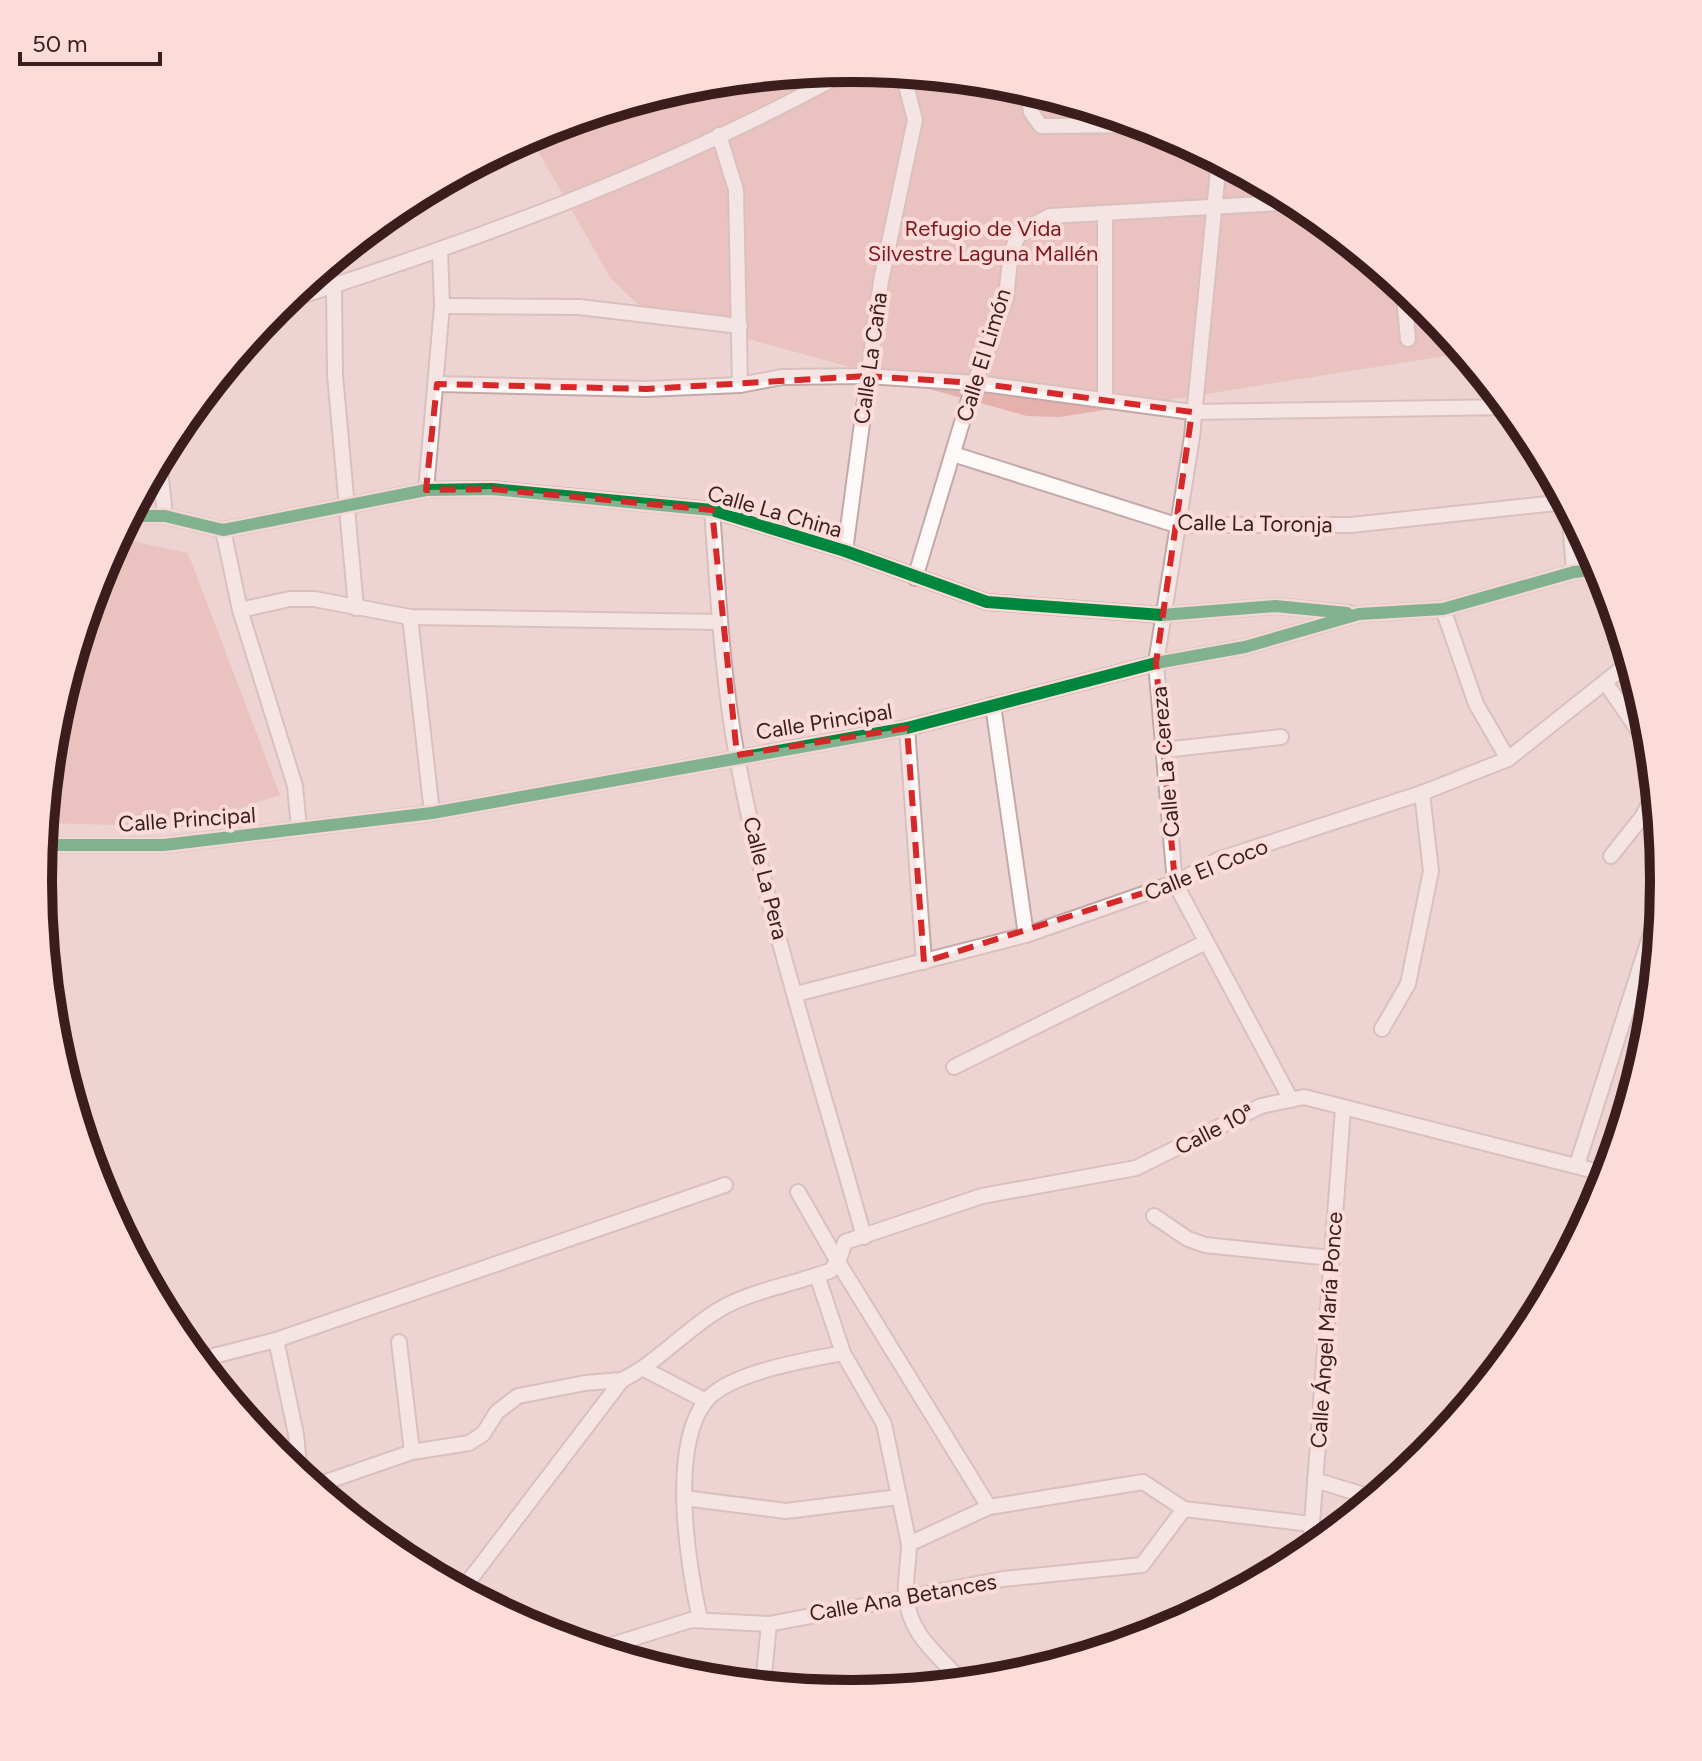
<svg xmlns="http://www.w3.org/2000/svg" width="1702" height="1761" font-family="Figtree,sans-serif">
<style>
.green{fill:#e6b0ad}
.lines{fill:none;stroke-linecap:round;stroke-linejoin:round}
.street-casing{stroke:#c2a9a7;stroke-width:18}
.street{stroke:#fcf9f8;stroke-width:14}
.cycleway-casing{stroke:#fbdcd9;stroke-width:17}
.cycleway{stroke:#00873e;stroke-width:12}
.marked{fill:none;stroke:#d62828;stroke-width:6;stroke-dasharray:16 10;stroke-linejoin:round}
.labels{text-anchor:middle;stroke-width:8;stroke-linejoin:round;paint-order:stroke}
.park-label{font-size:22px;fill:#7f181e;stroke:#fbdcd9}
.street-label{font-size:22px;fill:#3a1d1c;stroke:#fbdcd9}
.rim{fill:none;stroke:#3a1d1c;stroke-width:10}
</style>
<rect width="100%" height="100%" fill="#edd4d2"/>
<!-- green -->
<g class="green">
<polygon points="851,68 1010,83 1163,130 1303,205 1426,306 1465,353 1060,417 1027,416 644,310 611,279 529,135 693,83"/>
<polygon points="117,538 188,553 280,795 186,827 44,823 54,721 100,569"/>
</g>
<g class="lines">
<!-- street casing -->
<g class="street-casing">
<g id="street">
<polyline points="1028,89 1031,112 1041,126 1146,125"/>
<polyline points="719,135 736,190 740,385"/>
<polyline points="1219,160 1192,437 1156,663 1175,883 1291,1100"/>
<polyline points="334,286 335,375 356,608"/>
<polyline points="1403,287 1408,339"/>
<path d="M279 303C475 241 674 168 853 68"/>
<polyline points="442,306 579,307 740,326"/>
<polyline points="437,384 646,389 740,385 782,377 866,376 976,383 1192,412 1509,407"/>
<polyline points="1105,400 1105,215"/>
<polyline points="953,454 1176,525 1351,525 1566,502"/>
<polyline points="159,459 165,516"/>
<polyline points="426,490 442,306 440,250"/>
<polyline points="1569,508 1574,572"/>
<path d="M712 510C718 592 722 676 737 757 767 919 820 1078 864 1237"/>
<polyline points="129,516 165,516 223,530 426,490 492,489 712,510 845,551 987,602 1162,615 1275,606 1350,613"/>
<polyline points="223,530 240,610 295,786 299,828"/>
<polyline points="845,551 881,281 915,120 903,73"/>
<polyline points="915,578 970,396 1006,298 1011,252 1020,232 1050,216 1298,202"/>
<polyline points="1443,609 1476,704 1508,759"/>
<polyline points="240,610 290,599 314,599 410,617 720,622"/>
<polyline points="410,617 432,813"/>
<polyline points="1605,682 1651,749"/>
<polyline points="993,705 1026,935"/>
<polyline points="907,728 924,962"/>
<polyline points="1164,750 1281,737"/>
<polyline points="42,845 164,845 432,813 907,728 1156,663 1245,647 1359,614 1443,609 1574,572 1602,569"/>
<polyline points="1611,856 1642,817 1655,793"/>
<polyline points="796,994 1026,935 1175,883 1220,859 1422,793 1508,759 1630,662"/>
<polyline points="1382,1029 1408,984 1431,871 1422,793"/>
<polyline points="954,1067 1206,942"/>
<polyline points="1577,1165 1656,918"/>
<polyline points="798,1192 838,1262 830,1271 817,1275 843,1353 884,1424 909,1544"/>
<polyline points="1154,1216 1188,1239 1205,1245 1331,1258"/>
<polyline points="276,1340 296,1434 300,1475"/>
<polyline points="399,1342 412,1452"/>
<polyline points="198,1360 276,1340 725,1185"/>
<polyline points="644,1369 706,1401"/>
<polyline points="1315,1480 1374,1498"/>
<polyline points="314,1486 412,1452 469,1443 483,1434 497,1412 518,1396 585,1383 622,1380"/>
<polyline points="684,1498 786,1511 899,1497"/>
<polyline points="989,1507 838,1262 845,1242 982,1196 1136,1168 1261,1106 1304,1097 1607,1174"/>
<polyline points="1310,1550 1343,1109"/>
<path d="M462 1590 622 1380C657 1363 683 1332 717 1311 745 1293 785 1286 817 1275"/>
<path d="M700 1620C688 1564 669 1450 705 1402 728 1372 808 1360 843 1353"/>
<polyline points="599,1649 691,1620 769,1624 1003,1579 1142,1565 1184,1509"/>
<path d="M963 1683C939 1655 908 1635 906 1594 905 1578 909 1561 909 1544L989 1507 1143 1482 1184 1509 1311 1524"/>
<polyline points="763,1685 769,1624"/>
</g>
</g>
<!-- street -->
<use href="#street" class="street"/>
<!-- cycleway casing -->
<g class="cycleway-casing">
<g id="cycleway">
<polyline points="129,516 165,516 223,530 426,490 492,489 712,510 845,551 987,602 1162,615 1275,606 1347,613"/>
<polyline points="42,845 164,845 432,813 907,728 1156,663 1245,647 1359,614 1443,609 1574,572 1602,569"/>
</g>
</g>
<!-- cycleway -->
<use href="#cycleway" class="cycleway"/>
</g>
<!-- marked area -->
<path d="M0 0H1702V1761H0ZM866 376 976 383 1192 412 1156 663 1175 883 924 962 907 728 737 755 712 510 492 489 426 490 437 384 646 389Z" fill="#edd4d2" fill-opacity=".55" fill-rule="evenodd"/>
<path class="marked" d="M866 376 976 383 1192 412 1156 663 1175 883 924 962 907 728 737 755 712 510 492 489 426 490 437 384 646 389Z"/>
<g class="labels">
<!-- park labels -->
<g class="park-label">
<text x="983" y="236">Refugio de Vida<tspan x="983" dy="25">Silvestre Laguna Mallén</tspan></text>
</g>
<!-- street labels -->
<g class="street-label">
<text transform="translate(983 355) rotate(-73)" y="8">Calle El Limón</text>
<text transform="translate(870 358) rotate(-82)" y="8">Calle La Caña</text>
<text transform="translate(775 511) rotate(16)" y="8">Calle La China</text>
<text transform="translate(1255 523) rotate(1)" y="8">Calle La Toronja</text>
<text transform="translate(824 721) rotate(-9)" y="8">Calle Principal</text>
<text transform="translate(1165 762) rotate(-95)" y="8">Calle La Cereza</text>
<text transform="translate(187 819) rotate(-4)" y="8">Calle Principal</text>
<text transform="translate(1206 869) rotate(-22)" y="8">Calle El Coco</text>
<text transform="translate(766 878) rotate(76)" y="8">Calle La Pera</text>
<text transform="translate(1214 1129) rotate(-27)" y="8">Calle 10ª</text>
<text transform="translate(1326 1330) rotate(-86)" y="8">Calle Ángel María Ponce</text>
<text transform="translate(903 1597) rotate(-10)" y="8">Calle Ana Betances</text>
</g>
</g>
<!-- crop -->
<path d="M0 0H1702V1761H0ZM52 881a799 799 0 1 1 1598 0a799 799 0 1 1-1598 0Z" fill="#fbdcd9" fill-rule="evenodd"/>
<path class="rim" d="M52 881a799 799 0 1 1 1598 0a799 799 0 1 1-1598 0Z"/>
<!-- scale -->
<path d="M20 52v12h140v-12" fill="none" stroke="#3a1d1c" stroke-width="4"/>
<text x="32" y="52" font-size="24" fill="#3a1d1c" stroke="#fbdcd9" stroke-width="6" paint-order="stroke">50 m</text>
</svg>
